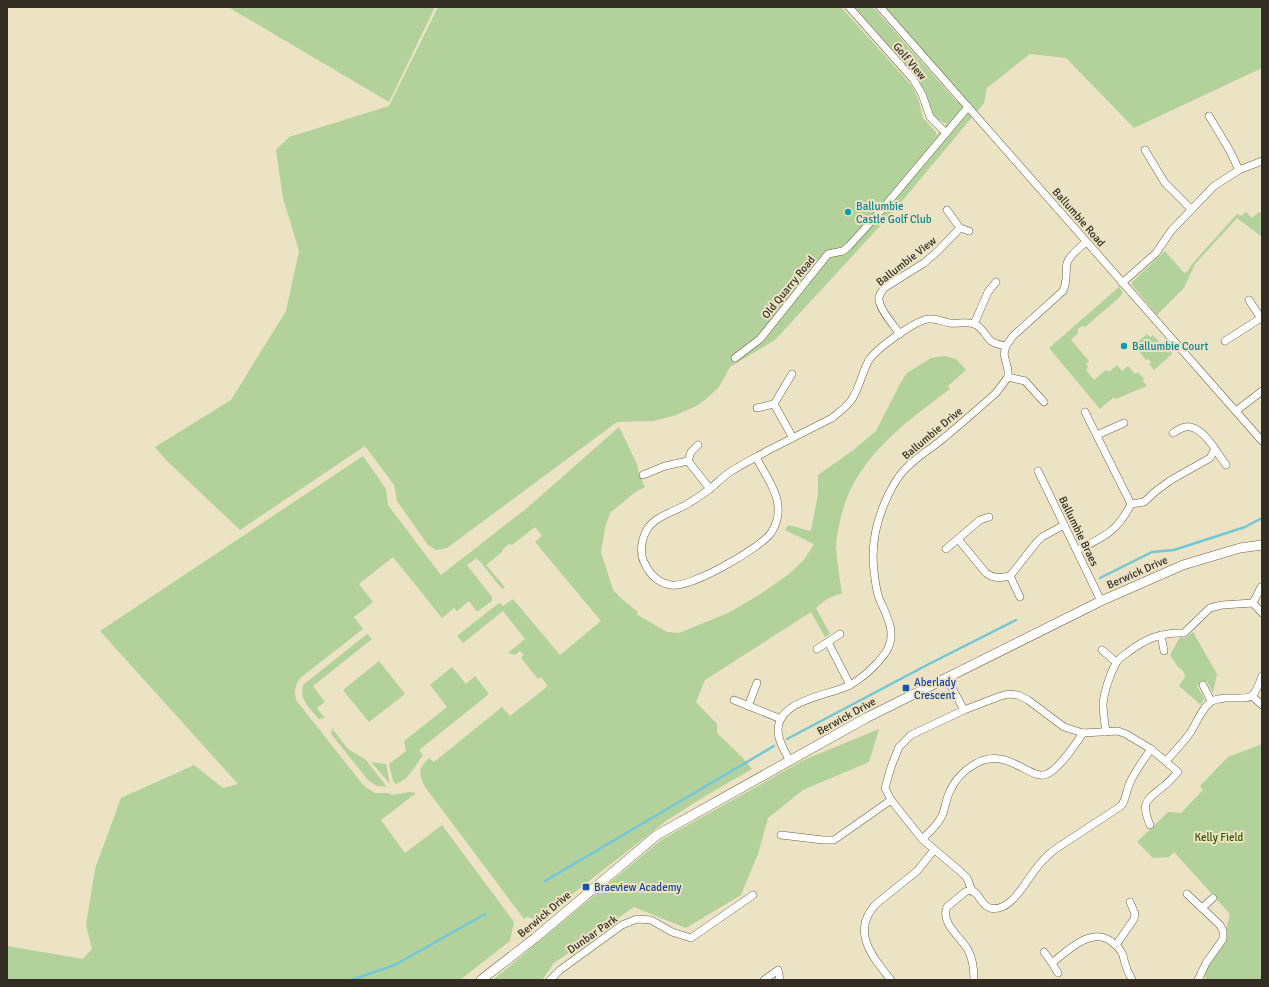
<svg xmlns="http://www.w3.org/2000/svg" width="1269" height="987" font-family="Signika,sans-serif">
<style>
.green{fill:#b3d19b}
.lines{fill:none;stroke-linecap:round;stroke-linejoin:round}
.stream{stroke:#73c6d7;stroke-width:2.5}
.minor-casing{stroke:#6a6247;stroke-width:8}
.tertiary-casing{stroke:#6a6247;stroke-width:10}
.minor{stroke:#fff;stroke-width:7}
.tertiary{stroke:#fff;stroke-width:9}
.culture-dot{fill:#0f9aa8;stroke:#ece3c4;stroke-width:1.5}
.transit-dot{fill:#1a4fb4;stroke:#ece3c4;stroke-width:1.5}
.labels{text-anchor:middle;stroke-width:4;stroke-linejoin:round;paint-order:stroke}
.street-label{font-size:11px;fill:#312d22;stroke:#ece3c4}
.culture-label{font-size:11px;fill:#0d838f;stroke:#ece3c4;text-anchor:start}
.transit-label{font-size:11px;fill:#164399;stroke:#ece3c4;text-anchor:start}
.park-label{font-size:11px;fill:#335600;stroke:#ece3c4}
</style>
<rect width="100%" height="100%" fill="#ece3c4"/>
<!-- green -->
<g class="green">
<polygon points="228,7 435,7 389,102"/>
<polygon points="438,7 841,7 912,86 919,101 923,118 936,132 936,136 947,123 944,123 940,120 939,122 933,115 925,91 918,79 855,7 873,7 957,102 963,97 883,7 1262,7 1262,68 1134,128 1066,58 1030,54 987,88 984,103 892,213 775,340 730,367 719,387 706,399 696,406 676,415 654,421 617,422 447,548 436,550 428,545 397,501 394,485 365,446 240,530 165,459 155,447 231,400 286,311 299,251 283,198 276,150 289,137 389,106"/>
<polygon points="1246,212 1252,218 1259,212 1262,214 1262,237 1237,218 1195,264 1184,288 1157,315 1132,285 1132,282 1165,251 1184,273 1187,272 1192,264 1237,214 1241,216"/>
<path d="M1119 287C1123 291 1123 293 1120 297L1085 327 1082 326 1078 329V333L1071 340 1089 361 1086 364 1088 367 1086 370 1094 380 1106 370 1109 372 1117 365 1122 371 1128 366 1135 374 1138 372 1144 379 1142 380 1147 386 1116 399 1114 397 1100 409 1049 348Z"/>
<polygon points="1147,334 1150,337 1153,335 1166,350 1170,346 1172,349 1171,352 1172,354 1154,370 1149,364 1151,362 1148,359 1146,360 1137,349 1133,346"/>
<path d="M945 356 956 359 966 370 948 386 950 389C903 424 852 461 840 521 838 530 836 539 836 548 837 563 840 579 842 594 831 595 824 601 816 608L830 634 825 637 811 612 705 680 696 702 717 724V733L740 755 752 769 707 795 666 821 539 920 527 917 524 919 425 787C419 773 417 770 429 758L434 762 502 707 510 716 548 686 541 677 538 679 521 658 524 655 520 651 515 655 508 653 525 639 503 611 463 643 457 636 495 606 500 603 503 606 513 599 560 655 601 621 535 542 542 536 535 527 512 545 509 544 503 549 502 552 486 565 505 587 502 589 477 558 467 565 492 597V601L477 612 469 601 457 611 454 608 442 618 393 557 359 584 373 602 354 617 363 629 300 678C295 686 294 691 296 700L364 786 375 793H388L392 795 410 792 416 793 381 820 405 853 442 825 514 922 510 941 460 980H7V946L83 959 92 949 86 925 95 869 121 798 194 765 223 788 238 784 100 631 363 456 386 489 388 505 441 575 527 508 619 427 637 464 639 474 645 487 634 493 610 513 605 528 601 552 613 590 622 599 638 612 636 614 667 632 679 633 728 613 759 595 789 574 803 561 814 544 785 530 788 525 811 531 818 494V475L852 451 876 431 901 382 907 373 931 358Z"/>
<polygon points="1193,632 1217,674 1213,693 1207,681 1197,686 1204,698 1201,705 1179,686 1185,677 1184,672 1178,667 1170,655 1180,637 1185,638"/>
<path d="M367 634 372 639 313 686 325 702 317 708 325 718 319 719C310 708 299 700 303 685Z"/>
<polygon points="379,661 405,694 369,722 343,690"/>
<path d="M452 667 466 684 475 676 489 694 419 750 423 755C415 766 409 779 396 784L393 781 389 764 406 751 404 741 447 707 430 685Z"/>
<polygon points="332,728 348,749 366,760 387,787 377,786 368,780 331,734"/>
<polygon points="879,729 869,762 803,790 768,818 758,854 741,895 686,928 634,907 554,963 542,980 493,980 661,840 804,760"/>
<polygon points="1262,744 1262,980 1205,980 1206,978 1204,977 1209,965 1226,941 1226,929 1230,914 1174,852 1169,857 1153,858 1137,842 1168,812 1181,813 1203,790 1200,786 1228,757"/>
<polygon points="371,762 386,764 390,784"/>
</g>
<g class="lines">
<!-- stream -->
<g class="stream">
<polyline points="1100,578 1152,552 1174,550 1245,527 1262,518"/>
<polyline points="787,739 927,665 1016,620"/>
<polyline points="545,881 774,746"/>
<polyline points="351,980 395,965 485,914"/>
</g>
<!-- minor casing -->
<g class="minor-casing">
<g id="minor">
<polyline points="849,7 913,79 922,94 930,117 946,133"/>
<polyline points="880,7 1262,441"/>
<polyline points="1209,116 1230,151 1239,170"/>
<polyline points="1145,150 1165,183 1191,209"/>
<polyline points="947,210 960,228 969,231"/>
<polyline points="1122,283 1156,253 1171,231 1214,186 1239,170 1262,161"/>
<polyline points="1249,300 1262,320"/>
<polyline points="974,324 988,292 996,282"/>
<path d="M900 334C894 326 880 310 879 300 878 295 882 292 884 288L924 263 938 251 960 228"/>
<polyline points="1225,341 1261,318"/>
<polyline points="735,358 760,339 828,254 843,251 849,246 878,214 968,107"/>
<polyline points="1008,377 1025,381 1044,402"/>
<polyline points="774,404 793,438"/>
<polyline points="757,408 774,404 792,374"/>
<polyline points="1236,411 1262,391"/>
<polyline points="1097,435 1124,423"/>
<polyline points="1215,449 1226,465"/>
<path d="M756 457C763 471 778 492 778 507 779 515 776 526 771 533 759 549 691 588 671 585 658 583 649 573 644 562 639 552 642 537 648 528 657 515 677 511 689 503 697 498 705 493 712 487 718 482 724 476 730 472 742 464 755 458 767 451 789 440 810 429 832 418 839 412 847 407 852 399 860 387 862 372 869 360 876 349 917 319 929 319 937 318 943 322 950 323 958 324 966 321 974 324 983 327 985 336 991 341 995 344 1001 345 1006 346"/>
<polyline points="688,461 691,452 698,445"/>
<polyline points="1038,471 1101,601"/>
<polyline points="643,475 665,466 688,461 710,489"/>
<path d="M1131 504 1144 502 1156 491 1171 480 1210 458 1215 449C1209 440 1197 425 1185 427 1181 428 1176 431 1173 433"/>
<path d="M958 539 986 573C994 579 1000 578 1010 576L1036 543 1042 537 1064 525"/>
<polyline points="946,549 980,520 989,517"/>
<path d="M1077 550C1104 537 1117 532 1131 504L1085 412"/>
<polyline points="1010,576 1020,597"/>
<polyline points="1253,603 1261,587"/>
<polyline points="1161,635 1164,651"/>
<polyline points="828,642 850,685"/>
<polyline points="817,649 840,634"/>
<polyline points="1102,650 1116,662"/>
<polyline points="946,677 964,710"/>
<polyline points="1203,685 1211,701"/>
<polyline points="1253,697 1262,705"/>
<polyline points="734,700 781,719"/>
<polyline points="748,706 757,683"/>
<path d="M1106 732C1105 723 1103 713 1103 704 1104 692 1110 674 1116 663 1118 659 1124 655 1127 653 1145 639 1161 632 1184 633L1210 608 1222 605 1253 603 1262 613"/>
<path d="M790 761C785 752 778 741 778 730 779 700 826 696 848 686 862 679 877 665 886 652 898 633 886 615 879 598 876 590 875 579 874 571 871 547 876 522 886 500 892 486 902 470 914 461 924 452 935 446 945 437 962 423 979 408 996 393L1008 377V370L1004 354 1006 346 1013 336 1063 291C1068 280 1065 274 1067 263 1070 254 1080 248 1086 242"/>
<path d="M1166 761C1174 752 1183 743 1190 733 1196 724 1203 706 1212 701 1216 699 1220 699 1224 698 1251 697 1252 704 1262 676"/>
<polyline points="781,835 823,840 834,840 891,800"/>
<path d="M922 839C929 833 937 825 942 816 945 809 946 800 949 793 954 781 964 770 975 764 1007 745 1031 782 1047 774 1060 768 1075 745 1083 733"/>
<path d="M972 891 967 878 961 872 922 839 891 800 885 788 891 767 899 747 911 735 964 710 998 697 1008 694 1018 695 1028 700 1064 727 1083 733 1118 731 1126 734 1151 749 1178 772C1173 777 1169 782 1164 786 1147 800 1140 801 1150 825"/>
<polyline points="1187,894 1220,925 1223,931 1223,939 1206,963 1198,980"/>
<polyline points="1202,908 1213,898"/>
<polyline points="1116,945 1134,919 1135,914 1130,902"/>
<polyline points="1044,952 1052,963 1058,973"/>
<path d="M1052 963C1068 950 1092 926 1112 942 1116 945 1120 949 1122 953 1124 957 1124 962 1126 966 1127 971 1130 975 1132 980"/>
<polyline points="550,980 560,970 622,925 637,919 651,920 672,932 691,938 753,895"/>
<polyline points="764,980 778,970 780,980"/>
<path d="M891 980C873 957 850 932 876 904L917 871 934 850"/>
<path d="M974 980C974 970 973 959 968 950 961 937 940 923 947 907L965 892 970 890C980 892 980 905 990 908 1010 913 1024 884 1035 870 1040 863 1047 856 1054 850L1121 806C1126 800 1126 792 1129 785 1134 772 1143 761 1151 749"/>
</g>
</g>
<!-- tertiary casing -->
<g class="tertiary-casing">
<polyline id="tertiary" points="481,980 535,938 657,835 866,718 1101,601 1183,565 1240,548 1262,545"/>
</g>
<!-- minor -->
<use href="#minor" class="minor"/>
<!-- tertiary -->
<use href="#tertiary" class="tertiary"/>
</g>
<!-- markers -->
<g class="culture-dot">
<circle cx="848" cy="212" r="4"/>
<circle cx="1124" cy="346" r="4"/>
</g>
<g class="transit-dot">
<rect x="902" y="684" width="8" height="8" rx="2"/>
<rect x="582" y="883" width="8" height="8" rx="2"/>
</g>
<g class="labels">
<!-- street labels -->
<g class="street-label">
<text transform="translate(910 61) rotate(50)" y="4">Golf View</text>
<text transform="translate(1079 217) rotate(49)" y="4">Ballumbie Road</text>
<text transform="translate(906 261) rotate(-38)" y="4">Ballumbie View</text>
<text transform="translate(788 287) rotate(-51)" y="4">Old Quarry Road</text>
<text transform="translate(932 433) rotate(-40)" y="4">Ballumbie Drive</text>
<text transform="translate(1079 531) rotate(64)" y="4">Ballumbie Braes</text>
<text transform="translate(1137 572) rotate(-24)" y="4">Berwick Drive</text>
<text transform="translate(846 716) rotate(-29)" y="4">Berwick Drive</text>
<text transform="translate(544 914) rotate(-40)" y="4">Berwick Drive</text>
<text transform="translate(592 934) rotate(-35)" y="4">Dunbar Park</text>
</g>
<!-- culture labels -->
<g class="culture-label">
<text x="856" y="210">Ballumbie<tspan x="856" dy="13">Castle Golf Club</tspan></text>
<text x="1132" y="350">Ballumbie Court</text>
</g>
<!-- transit labels -->
<g class="transit-label">
<text x="914" y="686">Aberlady<tspan x="914" dy="13">Crescent</tspan></text>
<text x="594" y="891">Braeview Academy</text>
</g>
<!-- park labels -->
<g class="park-label">
<text x="1219" y="841">Kelly Field</text>
</g>
</g>
<!-- border -->
<rect width="1269" height="987" fill="none" stroke="#312d22" stroke-width="16"/>
</svg>
